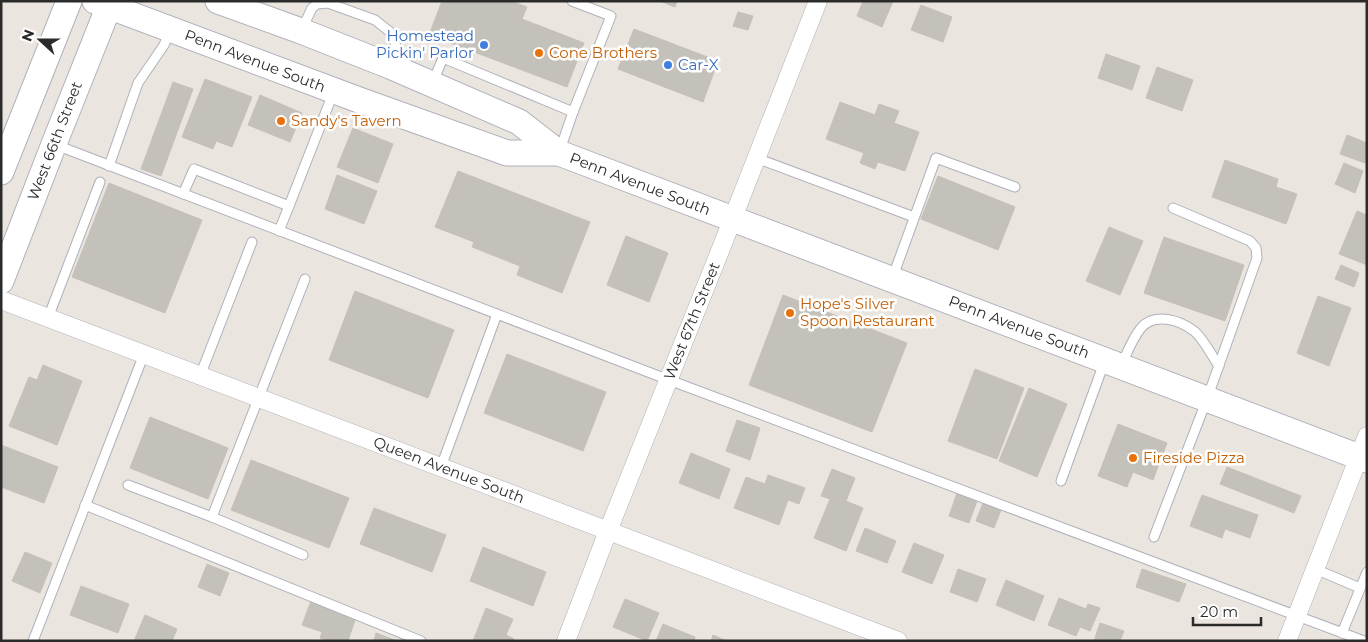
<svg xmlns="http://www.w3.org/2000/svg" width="1368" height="642" font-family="Montserrat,sans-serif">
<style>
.building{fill:#c4c0ba;stroke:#c6c1b8}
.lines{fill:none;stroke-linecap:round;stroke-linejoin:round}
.lane-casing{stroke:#afb1ba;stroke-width:11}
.street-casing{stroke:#afb1ba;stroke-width:19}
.secondary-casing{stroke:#afb1ba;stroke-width:27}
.lane{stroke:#fff;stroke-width:9}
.street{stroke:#fff;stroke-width:18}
.secondary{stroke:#fff;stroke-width:25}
.shop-dot{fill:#3f7fe0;stroke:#fff;stroke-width:2}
.food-dot{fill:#e8710a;stroke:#fff;stroke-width:2}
.labels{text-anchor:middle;stroke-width:5;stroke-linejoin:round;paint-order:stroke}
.shop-label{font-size:15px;fill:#366cbe;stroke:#fff;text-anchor:end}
.food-label{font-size:15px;fill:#c56008;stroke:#fff;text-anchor:start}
.street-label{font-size:15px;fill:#2b2b2b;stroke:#fff}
</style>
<rect width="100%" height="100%" fill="#ebe5df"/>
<!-- building -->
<g class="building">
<polygon points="442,1 511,1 527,7 522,19 584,43 567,87 429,35"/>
<polygon points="660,1 677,1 675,7"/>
<polygon points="863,1 893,1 882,27 857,16"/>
<polygon points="921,5 952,17 943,42 911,30"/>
<polygon points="738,12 753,16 748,30 733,26"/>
<polygon points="634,29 718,61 703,102 618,69"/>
<polygon points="1106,54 1140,66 1132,90 1098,78"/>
<polygon points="1157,67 1193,80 1182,111 1146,98"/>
<polygon points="205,79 252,97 232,147 216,141 213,149 182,137"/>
<polygon points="173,82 193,89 161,176 141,169"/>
<polygon points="260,95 302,113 290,142 248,125"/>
<polygon points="840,102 875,115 879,104 899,111 894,123 919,132 905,171 878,162 875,169 860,163 864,153 826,139"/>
<polygon points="353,128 393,144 378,183 337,167"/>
<polygon points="1347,135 1367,143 1367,158 1365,163 1340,154"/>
<polygon points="1225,160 1278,179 1276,187 1297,194 1286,224 1212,197"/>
<polygon points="1344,163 1363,171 1355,193 1335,184"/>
<polygon points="458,171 590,222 562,293 517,275 520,266 472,247 474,242 435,227"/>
<polygon points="337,175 377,191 364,224 325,209"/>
<polygon points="938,176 1015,207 998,250 921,219"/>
<polygon points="109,183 202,220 165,313 72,277"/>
<polygon points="1357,211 1367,215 1367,265 1339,254"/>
<polygon points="1109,227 1143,241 1120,295 1086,281"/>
<polygon points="626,236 668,253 649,302 607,285"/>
<polygon points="1164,237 1244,265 1225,321 1144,293"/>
<polygon points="1341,265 1359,273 1354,287 1335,279"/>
<polygon points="355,291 454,330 428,398 329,360"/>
<polygon points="783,295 907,343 872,432 749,385"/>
<polygon points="1318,296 1351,308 1329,366 1297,353"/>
<polygon points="507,354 606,392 583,451 484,413"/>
<polygon points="43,365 82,381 57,445 9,426 29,377 37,380"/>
<polygon points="975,369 1024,388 997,459 948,441"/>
<polygon points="1029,388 1067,404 1037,477 999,461"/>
<polygon points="150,417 228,448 208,499 130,468"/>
<polygon points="737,420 760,428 750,460 726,451"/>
<polygon points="1118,424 1167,443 1153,480 1133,472 1127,487 1098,476"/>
<polygon points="1,445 58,467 44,503 1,487"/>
<polygon points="691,453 730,469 719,499 679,483"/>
<polygon points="251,460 349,498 329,548 231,510"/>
<polygon points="1227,467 1301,496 1294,513 1220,484"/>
<polygon points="832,469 855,478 846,501 863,508 846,551 814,538 830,499 821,496"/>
<polygon points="768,475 805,488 799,504 788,500 779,525 734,508 746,477 765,484"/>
<polygon points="957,493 977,501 969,523 949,516"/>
<polygon points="1202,495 1258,515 1250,538 1225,529 1222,538 1190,526"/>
<polygon points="983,503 1001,510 994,528 976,521"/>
<polygon points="374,508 446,535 432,572 360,544"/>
<polygon points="865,528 896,541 887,563 856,551"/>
<polygon points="914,543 944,555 932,584 902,572"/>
<polygon points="483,547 546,572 533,606 470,581"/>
<polygon points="25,552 52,563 40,593 12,581"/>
<polygon points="207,564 229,573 220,596 198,587"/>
<polygon points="958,569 986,579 977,602 950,592"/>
<polygon points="1142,569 1186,584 1179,602 1136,587"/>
<polygon points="1006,580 1044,596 1034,621 996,605"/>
<polygon points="81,586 129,604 118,633 70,615"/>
<polygon points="1059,598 1086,609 1088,604 1100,608 1090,631 1080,627 1076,636 1048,625"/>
<polygon points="625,599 659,613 647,641 613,627"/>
<polygon points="311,601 356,617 348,641 328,641 320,638 322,632 302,625"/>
<polygon points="486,608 513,619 506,635 514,639 513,641 473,641"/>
<polygon points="145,615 177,629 172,641 134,641"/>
<polygon points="1100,623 1124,631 1120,641 1094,641"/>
<polygon points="663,624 695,637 694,641 656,641"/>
<polygon points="376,633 397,641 374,641"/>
<polygon points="713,635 727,641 711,641"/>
</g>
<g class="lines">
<!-- lane casing -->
<g class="lane-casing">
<g id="lane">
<polyline points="302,29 312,8 317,4 328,3 375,20 394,35 396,49 390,65"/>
<polyline points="432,84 443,58 573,112"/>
<polyline points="56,145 669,380 1364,641"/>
<polyline points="560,150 573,112 611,16 572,1"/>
<polyline points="756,158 914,217"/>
<polyline points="109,166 138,83 164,45 170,30"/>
<polyline points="183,194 194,169 289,206 334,91"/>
<polyline points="279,231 289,206"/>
<polyline points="892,279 936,158 1015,187"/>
<polyline points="48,318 100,182"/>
<path d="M1121 366C1127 353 1132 339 1141 328 1154 312 1180 320 1194 331 1203 338 1212 356 1219 366"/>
<polyline points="200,376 252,242"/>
<polyline points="441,467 497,314"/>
<polyline points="1061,481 1104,363"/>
<polyline points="128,485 212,517 305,279"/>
<polyline points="85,505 421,641"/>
<polyline points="212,517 303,555"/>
<polyline points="1154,537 1207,399 1257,258 1256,248 1250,241 1173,208"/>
<polyline points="1315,569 1360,588"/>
<polyline points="1342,633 1367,572"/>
<polyline points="33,641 144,354"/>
</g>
</g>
<!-- street casing -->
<g class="street-casing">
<g id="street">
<polyline points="1,300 898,641"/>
<polyline points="566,641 608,531 718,256 818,1"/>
<polyline points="1287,641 1367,436"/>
</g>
</g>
<!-- secondary casing -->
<g class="secondary-casing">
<g id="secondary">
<polyline points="95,1 359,100 507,153 559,153"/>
<polyline points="218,1 301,31 390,66 519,122 559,153 1367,460"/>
<polyline points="1,172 69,1"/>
<polyline points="1,281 54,144 111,1"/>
</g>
</g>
<!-- lane -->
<use href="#lane" class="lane"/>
<!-- street -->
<use href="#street" class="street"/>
<!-- secondary -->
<use href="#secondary" class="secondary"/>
</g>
<!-- markers -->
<g class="shop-dot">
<circle cx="484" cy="45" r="5"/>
<circle cx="668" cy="65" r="5"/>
</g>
<g class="food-dot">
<circle cx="539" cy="53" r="5"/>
<circle cx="281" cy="121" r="5"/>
<circle cx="790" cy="313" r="5"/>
<circle cx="1133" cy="458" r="5"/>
</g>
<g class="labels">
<!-- shop labels -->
<g class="shop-label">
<text x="474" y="41">Homestead<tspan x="474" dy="17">Pickin' Parlor</tspan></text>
<text x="678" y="70" text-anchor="start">Car-X</text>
</g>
<!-- food labels -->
<g class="food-label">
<text x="549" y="58">Cone Brothers</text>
<text x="291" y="126">Sandy's Tavern</text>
<text x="800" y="309">Hope's Silver<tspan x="800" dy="17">Spoon Restaurant</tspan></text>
<text x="1143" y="463">Fireside Pizza</text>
</g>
<!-- street labels -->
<g class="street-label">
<text transform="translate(255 61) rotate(21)" y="5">Penn Avenue South</text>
<text transform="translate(55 141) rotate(-69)" y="5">West 66th Street</text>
<text transform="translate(640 184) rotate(21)" y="5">Penn Avenue South</text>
<text transform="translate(692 321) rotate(-68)" y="5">West 67th Street</text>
<text transform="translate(1019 327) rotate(21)" y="5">Penn Avenue South</text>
<text transform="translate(449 470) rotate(21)" y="5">Queen Avenue South</text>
</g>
</g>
<!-- border -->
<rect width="1368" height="642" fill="none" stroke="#2b2b2b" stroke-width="5"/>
<!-- north arrow -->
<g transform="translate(40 40) rotate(291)" stroke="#ffffff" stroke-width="4" paint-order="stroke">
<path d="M0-4L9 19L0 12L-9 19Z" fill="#2b2b2b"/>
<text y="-8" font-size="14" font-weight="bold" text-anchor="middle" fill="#2b2b2b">N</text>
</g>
<!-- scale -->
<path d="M1193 617v8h68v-8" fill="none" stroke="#2b2b2b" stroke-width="2.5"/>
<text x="1200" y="617" font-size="15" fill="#2b2b2b" stroke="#ffffff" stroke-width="4" paint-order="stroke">20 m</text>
</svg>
